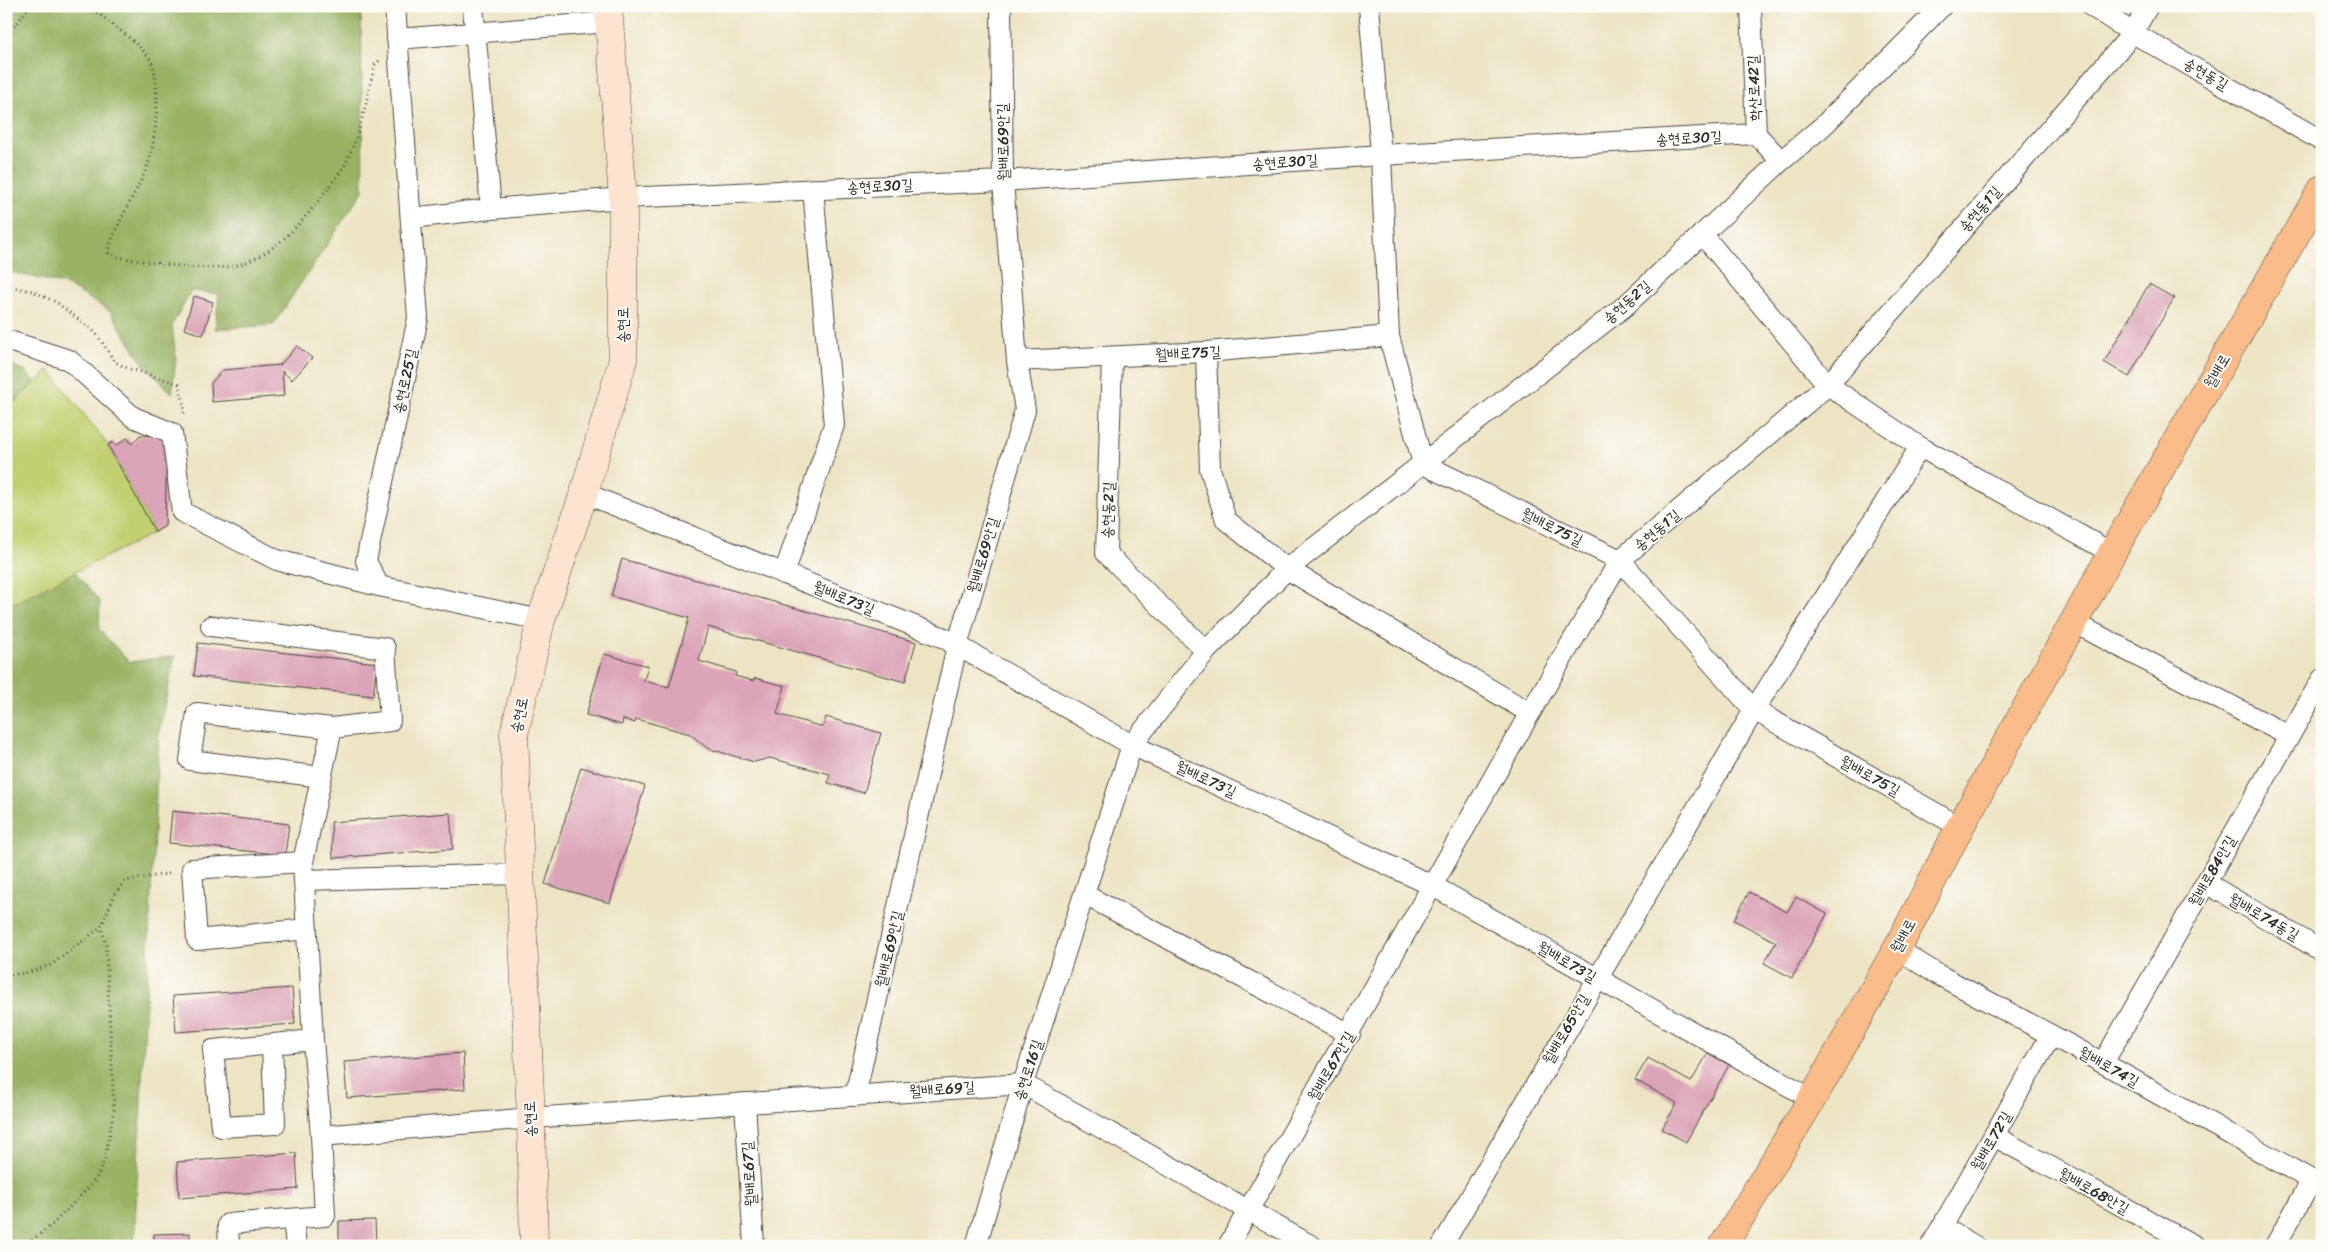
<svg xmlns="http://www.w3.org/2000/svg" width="2328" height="1252" font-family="Sriracha,'Poor Story',sans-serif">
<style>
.green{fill:#c2d071;stroke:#767e4e}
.forest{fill:#99b263;stroke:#626e47}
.building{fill:#dca4b8}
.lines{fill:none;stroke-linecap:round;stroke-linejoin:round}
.street-casing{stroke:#484742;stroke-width:22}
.secondary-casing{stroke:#484742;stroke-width:29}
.primary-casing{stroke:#484742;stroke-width:29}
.path{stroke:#484742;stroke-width:3;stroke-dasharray:1 4;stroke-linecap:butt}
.street{stroke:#fff;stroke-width:20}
.secondary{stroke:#fde4d0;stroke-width:28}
.primary{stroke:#f9bc8a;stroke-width:28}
.labels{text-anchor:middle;stroke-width:4;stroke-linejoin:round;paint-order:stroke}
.street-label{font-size:15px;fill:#2b2b2b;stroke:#fdfcf7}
</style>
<rect width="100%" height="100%" fill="#fdfcf7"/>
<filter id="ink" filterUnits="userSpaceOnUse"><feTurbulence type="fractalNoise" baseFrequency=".02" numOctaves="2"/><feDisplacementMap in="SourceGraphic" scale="10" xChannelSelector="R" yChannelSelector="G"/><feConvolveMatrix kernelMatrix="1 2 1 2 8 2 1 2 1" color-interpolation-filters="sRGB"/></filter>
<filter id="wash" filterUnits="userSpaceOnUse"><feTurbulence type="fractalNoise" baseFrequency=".0096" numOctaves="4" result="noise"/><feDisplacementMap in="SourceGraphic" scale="20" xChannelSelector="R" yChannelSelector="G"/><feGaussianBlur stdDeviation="1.12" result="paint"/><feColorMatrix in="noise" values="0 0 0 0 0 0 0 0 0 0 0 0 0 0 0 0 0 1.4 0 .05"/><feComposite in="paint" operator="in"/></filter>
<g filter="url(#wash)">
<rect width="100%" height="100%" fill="#ede4c4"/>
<!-- green -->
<polygon class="green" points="49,370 108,445 155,532 6,607 6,410"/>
<!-- forest -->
<g class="forest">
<polygon points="6,6 361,6 363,191 273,325 215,329 219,294 191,291 172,325 176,358 172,393 143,364 110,311 67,285 6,271"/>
<polygon points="6,362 25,371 36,382 6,410"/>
<polygon points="75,572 100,602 99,629 129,662 175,656 159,731 134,1246 6,1246 6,607"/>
</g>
<g id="blocks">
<!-- building -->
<g class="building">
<polygon points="2149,284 2174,298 2129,377 2104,362"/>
<polygon points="194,296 213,302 203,335 184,329"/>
<polygon points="297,346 312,358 292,380 282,371 284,396 212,402 211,383 223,370 280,365"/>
<polygon points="140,435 167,437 165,526 155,532 108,445 113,442 116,446 127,438 132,444"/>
<polygon points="622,559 916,642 905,682 708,627 699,661 736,672 735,676 753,681 755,678 785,686 777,714 823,727 826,717 881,733 864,793 828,783 830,774 770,758 754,762 707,748 690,734 636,719 635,723 623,719 622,725 586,715 604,654 648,666 644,681 669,687 689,618 611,596"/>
<polygon points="198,643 377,663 373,696 194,676"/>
<polygon points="581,767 645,786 610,903 545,884"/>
<polygon points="172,811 289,824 285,855 169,843"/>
<polygon points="450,813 453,849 333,858 331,822"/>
<polygon points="1749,892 1787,912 1796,897 1827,914 1792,978 1764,963 1776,942 1734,920"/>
<polygon points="292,988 295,1024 176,1032 173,996"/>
<polygon points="463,1053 465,1089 347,1098 344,1062"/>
<polygon points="1708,1053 1729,1065 1686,1142 1662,1129 1677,1103 1635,1080 1648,1058 1691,1082"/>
<polygon points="296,1153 298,1189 179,1198 177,1162"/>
<polygon points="375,1220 376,1246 339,1246 339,1221"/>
<polygon points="190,1233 190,1246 154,1246 154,1234"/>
</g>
</g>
</g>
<g filter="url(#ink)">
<use href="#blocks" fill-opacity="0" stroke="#484742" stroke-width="1"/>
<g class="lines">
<!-- street casing -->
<g class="street-casing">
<g id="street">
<polyline points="395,6 418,318 366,561 379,586 541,620"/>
<polyline points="1369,6 1381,155 1389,336 1423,464 1620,560 1754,710 1960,827"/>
<polyline points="1751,6 1756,134 1781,161"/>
<polyline points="2091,6 2133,33 2322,141"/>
<polyline points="397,39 609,22"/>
<polyline points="491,209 623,198 1003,181 1381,155 1756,134"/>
<polyline points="411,218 491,209 473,6"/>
<polyline points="1702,234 1828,385 1920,447 2112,553"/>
<polyline points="6,340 69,360 133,417 172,433 182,512 277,560 379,586"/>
<polyline points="1206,352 1210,469 1226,520 1287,569 1530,713"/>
<polyline points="1112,357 1106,553 1206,651"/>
<polyline points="1017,361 1206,352 1389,336"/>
<polyline points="584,493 944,638 1132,745 1433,886 1812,1099"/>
<polyline points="784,574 834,425 813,189"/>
<polyline points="2073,622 2289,736"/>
<polyline points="211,626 385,648 390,721 332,728"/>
<polyline points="303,862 332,728 197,713 190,760 321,777"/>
<polyline points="304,880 518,874"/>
<polyline points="2206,883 2322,951"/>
<polyline points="1085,895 1350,1034"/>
<polyline points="307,929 197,940 192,869 303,862 313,1040"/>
<polyline points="1897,949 1937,974 2103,1063 2322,1186"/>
<polyline points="272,1044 275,1124 221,1127 213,1050 313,1040 321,1136"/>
<polyline points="2103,1063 2322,679"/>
<polyline points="855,1096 957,646 1025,410 1017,361 1003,181 1001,6"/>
<polyline points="745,1103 754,1246"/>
<polyline points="1994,1136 2195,1246"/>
<polyline points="293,1219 296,1246"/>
<polyline points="1942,1227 1975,1246"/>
<polyline points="229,1246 228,1224 325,1216 321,1136 531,1118 1023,1084 1312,1246"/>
<polyline points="976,1246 1023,1084 1132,745 1206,651 1287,569 1625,306 1781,161 1823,126 1942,6"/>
<polyline points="1228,1246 1530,713 1620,560 1828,385 2133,33 2148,6"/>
<polyline points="1442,1246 1754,710 1920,447"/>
<polyline points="1931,1246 2051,1035"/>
<polyline points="2275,1246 2312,1180"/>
</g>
</g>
<!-- secondary casing -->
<g class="secondary-casing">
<polyline id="secondary" points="534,1246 531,1118 514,734 541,620 584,493 623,360 623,198 608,6"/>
</g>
<!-- primary casing -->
<g class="primary-casing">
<polyline id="primary" points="1723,1246 1812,1099 1897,949 1960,827 2112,553 2322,189"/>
</g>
<!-- path -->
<g class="path">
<path d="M89 6C105 19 136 41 148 56 163 75 156 142 148 164 137 193 119 218 109 247V253L117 257C145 262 207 272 234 266 275 256 302 222 326 191 334 180 344 169 349 156 362 128 367 95 375 65L380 60"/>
<polyline points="6,32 16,25 29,6"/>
<polyline points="6,286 32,291 56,302 96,333 115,362 127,368 179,384 185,411 182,416"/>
<polyline points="6,975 26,973 51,965 101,927 115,894 125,881 172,873"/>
<polyline points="24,1246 53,1224 92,1184 99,1174 104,1162 114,1110 106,945 101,927"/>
</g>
<!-- street -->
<use href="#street" class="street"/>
<!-- secondary -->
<use href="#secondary" class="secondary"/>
<!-- primary -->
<use href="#primary" class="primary"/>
</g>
</g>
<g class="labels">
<!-- street labels -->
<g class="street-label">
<text transform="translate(2206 74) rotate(30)" y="5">송현동길</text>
<text transform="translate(1754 88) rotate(-92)" y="5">학산로42길</text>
<text transform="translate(1689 138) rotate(-3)" y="5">송현로30길</text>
<text transform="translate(1003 142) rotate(-91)" y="5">월배로69안길</text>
<text transform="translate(1285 162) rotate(-4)" y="5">송현로30길</text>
<text transform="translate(880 186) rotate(-3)" y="5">송현로30길</text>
<text transform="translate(1980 209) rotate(-49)" y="5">송현동1길</text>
<text transform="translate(1627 302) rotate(-41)" y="5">송현동2길</text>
<text transform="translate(623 325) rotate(-90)" y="5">송현로</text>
<text transform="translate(1188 353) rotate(-3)" y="5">월배로75길</text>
<text transform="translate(2217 371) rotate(-60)" y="5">월배로</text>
<text transform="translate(405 381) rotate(-78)" y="5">송현로25길</text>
<text transform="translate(1108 510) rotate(-88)" y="5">송현동2길</text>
<text transform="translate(1552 527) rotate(26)" y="5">월배로75길</text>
<text transform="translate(1657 530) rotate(-40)" y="5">송현동1길</text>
<text transform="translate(983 555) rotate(-74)" y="5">월배로69안길</text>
<text transform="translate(844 598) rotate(22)" y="5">월배로73길</text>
<text transform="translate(519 715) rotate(-78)" y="5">송현로</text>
<text transform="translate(1870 776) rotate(29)" y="5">월배로75길</text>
<text transform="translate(1206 779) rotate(25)" y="5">월배로73길</text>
<text transform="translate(2212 871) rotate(-60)" y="5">월배로84안길</text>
<text transform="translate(2264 917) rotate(30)" y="5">월배로74동길</text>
<text transform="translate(1903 936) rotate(-62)" y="5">월배로</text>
<text transform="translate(889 949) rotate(-77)" y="5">월배로69안길</text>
<text transform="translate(1567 962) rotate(30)" y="5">월배로73길</text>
<text transform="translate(1566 1029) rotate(-60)" y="5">월배로65안길</text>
<text transform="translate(1331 1066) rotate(-60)" y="5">월배로67안길</text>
<text transform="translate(2109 1067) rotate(29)" y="5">월배로74길</text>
<text transform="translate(1028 1070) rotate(-72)" y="5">송현로16길</text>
<text transform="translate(942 1089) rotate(-4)" y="5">월배로69길</text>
<text transform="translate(530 1119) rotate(-92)" y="5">송현로</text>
<text transform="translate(1991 1141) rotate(-60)" y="5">월배로72길</text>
<text transform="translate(749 1174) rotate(-94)" y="5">월배로67길</text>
<text transform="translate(2094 1191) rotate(29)" y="5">월배로68안길</text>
</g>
</g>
<!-- margin -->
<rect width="2328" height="1252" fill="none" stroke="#fdfcf7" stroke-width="25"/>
</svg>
